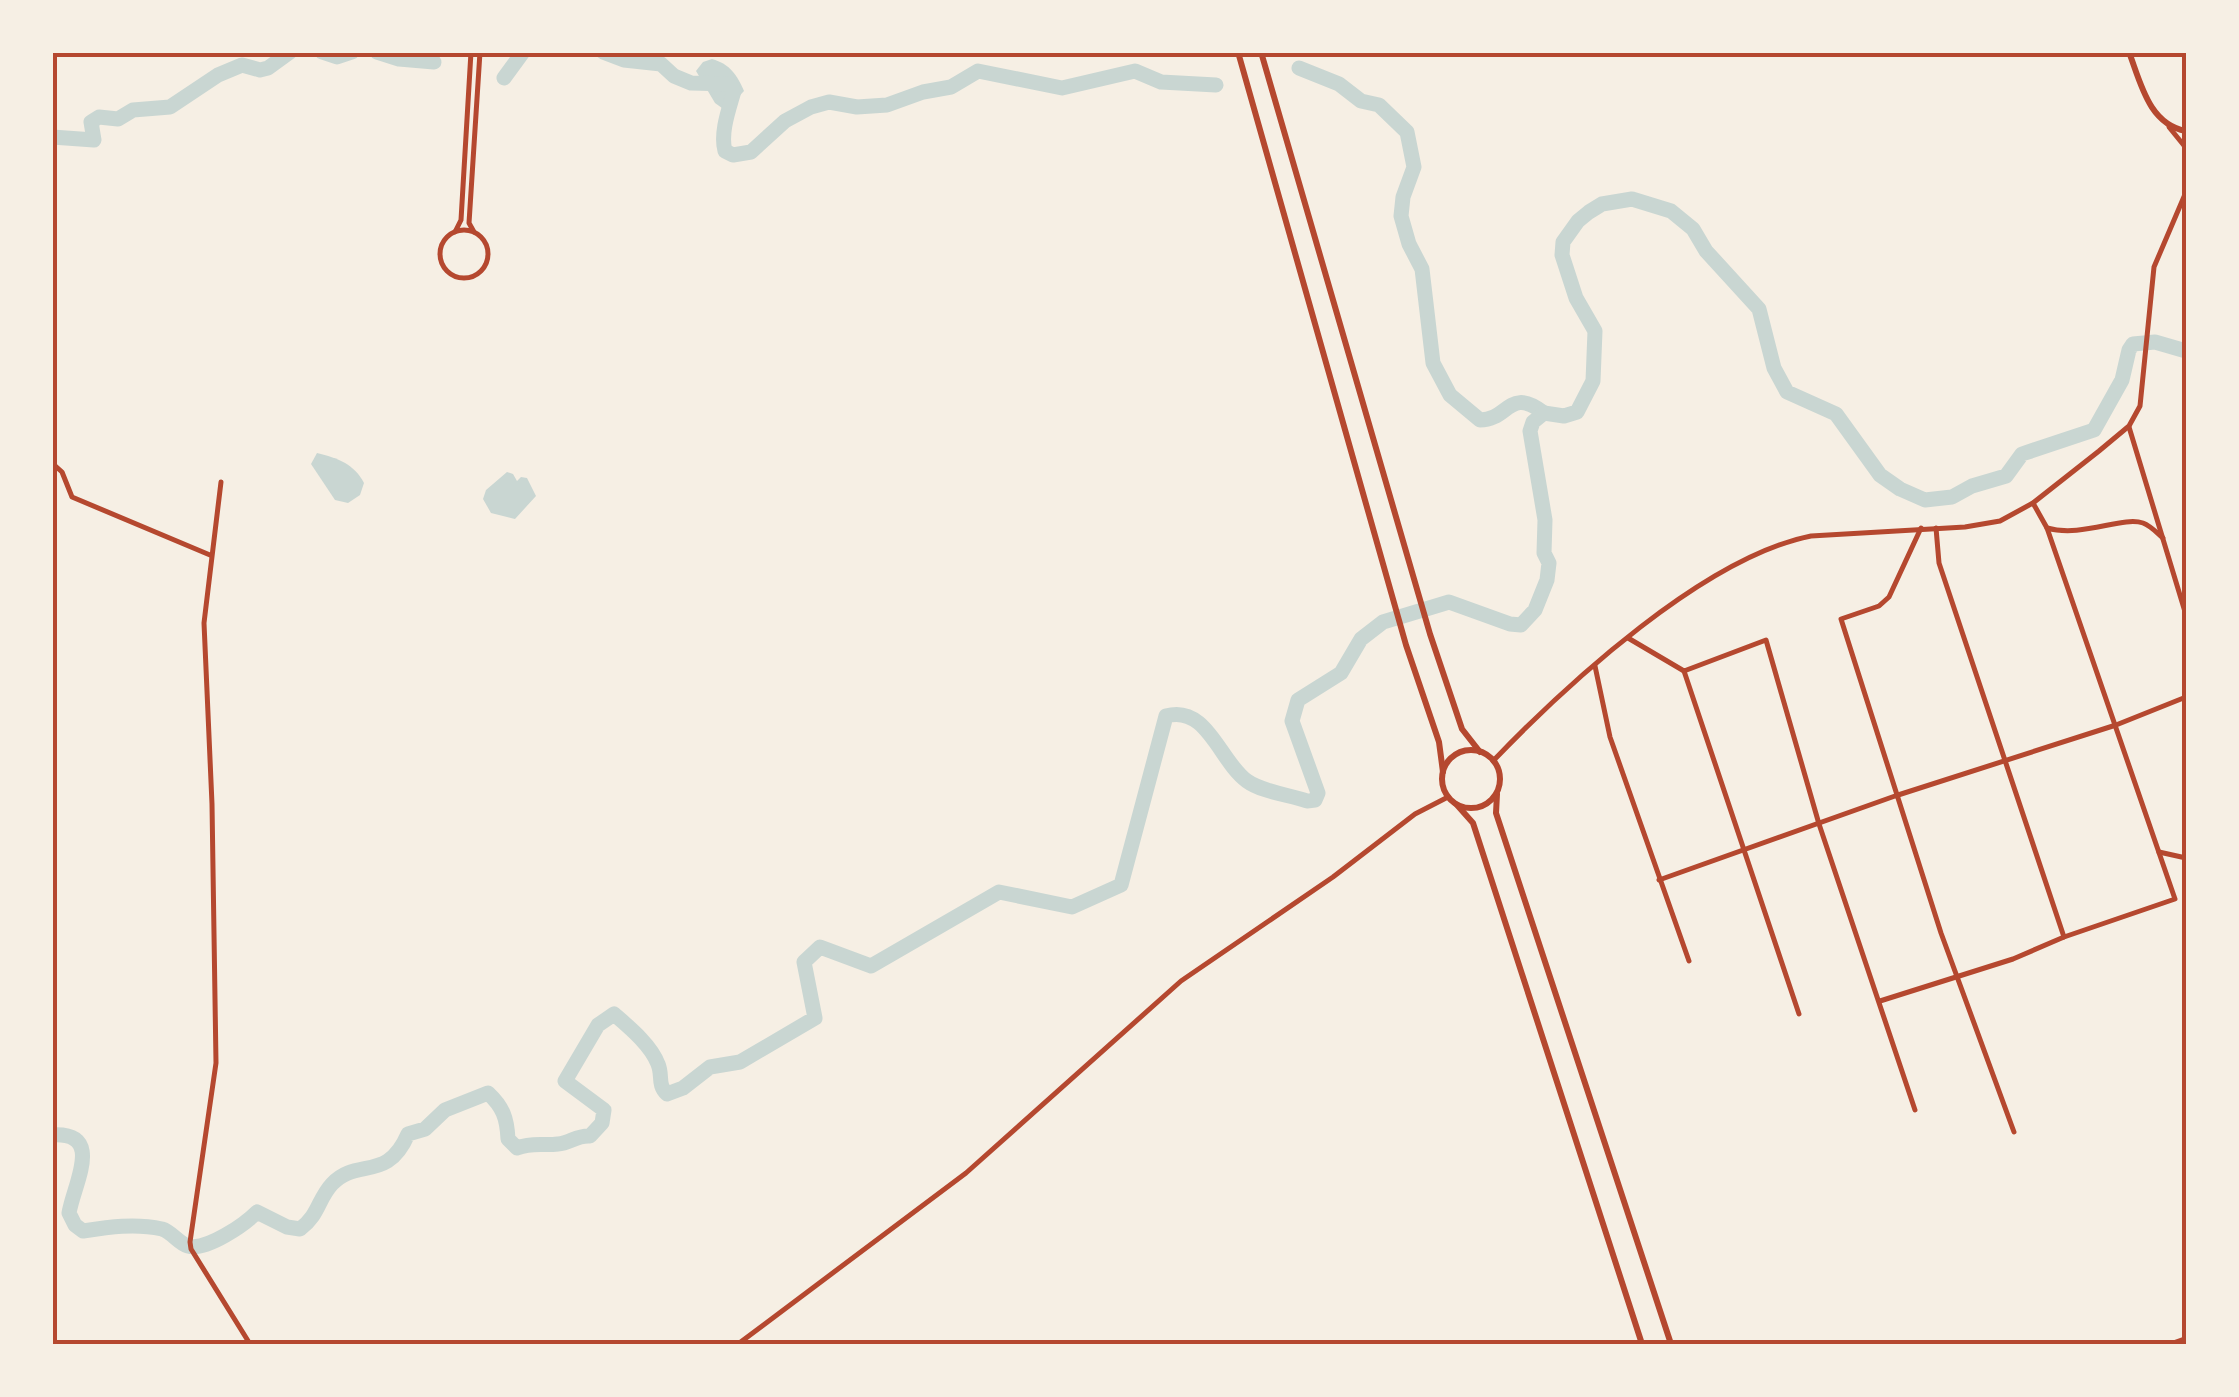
<svg xmlns="http://www.w3.org/2000/svg" width="2239" height="1397" font-family="'Open Sans',sans-serif">
<style>
.water{fill:#c9d6d2}
.lines{fill:none;stroke-linecap:round;stroke-linejoin:round}
.river{stroke:#c9d6d2;stroke-width:15}
.minor{stroke:#b5482f;stroke-width:5}
.tertiary{stroke:#b5482f;stroke-width:6}
.secondary{stroke:#b5482f;stroke-width:6}
.neatline{fill:none;stroke:#b5482f;stroke-width:4}
</style>
<rect width="100%" height="100%" fill="#f6efe4"/>
<!-- water -->
<g class="water">
<path d="M712 59C730 64 737 75 744 91L731 105 722 108 715 103 696 71 703 62Z"/>
<path d="M317 453C338 458 354 464 364 483L360 495 348 503 335 500 311 464Z"/>
<polygon points="507,472 513,474 517,481 521,477 527,478 536,496 515,519 491,513 483,499 486,490"/>
</g>
<g class="lines">
<!-- river -->
<g class="river">
<polyline points="322,52 337,57 352,52"/>
<polyline points="377,52 399,59 434,62"/>
<path d="M603 52 624 60 661 64 674 76 691 83 729 84 734 91C729 109 720 133 725 151L733 155 751 152 785 121 811 107 829 102 857 107 887 105 923 92 951 87 978 71 1062 88 1135 71 1161 82 1216 85"/>
<path d="M1299 68 1339 84 1361 101 1379 105 1407 132 1414 167 1403 197 1401 216 1409 244 1422 269 1433 363 1450 395 1480 420C1509 420 1509 386 1544 413"/>
<polyline points="504,78 523,52"/>
<polyline points="52,137 94,140 91,122 99,117 118,119 133,110 170,107 218,75 242,65 260,70 268,68 290,52"/>
<path d="M52 1135C105 1132 74 1183 69 1213L75 1225 83 1231C109 1227 135 1223 162 1229 172 1232 178 1243 188 1246 207 1251 245 1224 257 1212L287 1227 300 1229C319 1215 318 1199 332 1184 357 1157 387 1183 408 1134L425 1129 445 1110 488 1093C503 1107 507 1118 508 1139L517 1148C533 1142 543 1146 558 1144 570 1143 577 1135 590 1136L602 1123 604 1110 565 1081 598 1025 614 1014C629 1027 651 1045 658 1064 663 1076 657 1084 667 1094L683 1088 710 1067 740 1062 815 1018 804 962 820 947 871 966 999 892 1072 907 1121 885 1166 716C1207 704 1220 762 1247 781 1262 792 1290 795 1307 801L1315 800 1318 793 1292 721 1298 700 1341 673 1361 639 1383 622 1449 602 1510 624 1521 625 1535 610 1547 580 1549 563 1544 553 1545 520 1530 431 1533 422 1544 413 1564 416 1577 412 1593 381 1595 331 1576 298 1562 255 1563 242 1578 221 1589 212 1602 204 1632 199 1671 211 1693 229 1706 251 1759 309 1774 368 1787 392 1836 414 1880 475 1900 489 1925 500 1952 497 1972 486 2006 476 2022 454 2094 430 2122 380 2129 350 2133 344 2155 342 2186 351"/>
</g>
<!-- minor -->
<g class="minor">
<polyline points="2169,127 2186,148"/>
<circle cx="464" cy="254" r="24"/>
<polyline points="455,232 461,220 471,52"/>
<polyline points="474,232 469,223 480,52"/>
<polyline points="2129,427 2186,615"/>
<polyline points="52,463 62,472 72,497 210,555"/>
<polyline points="221,482 204,623 212,804 216,1063 190,1242 191,1249 250,1344"/>
<polyline points="1921,528 1889,597 1879,606 1841,619 1941,933 2014,1132"/>
<polyline points="1936,528 1939,563 2064,937"/>
<path d="M2047 528C2082 538 2122 516 2143 523 2151 526 2157 533 2163 538"/>
<polyline points="1628,638 1684,671 1766,640 1819,824 1915,1110"/>
<polyline points="1595,666 1610,737 1689,961"/>
<polyline points="1684,671 1799,1014"/>
<path d="M1493 761C1568 683 1705 557 1811 536L1965 527 2000 521 2033 503 2099 451 2129 426 2140 406 2154 267 2186 192"/>
<polyline points="2159,852 2186,858"/>
<polyline points="1659,880 1895,796 2116,725 2186,697"/>
<polyline points="1880,1001 2013,959 2064,937 2175,899 2047,528 2033,503"/>
<polyline points="738,1344 966,1173 1181,981 1333,877 1415,814 1448,797"/>
</g>
<!-- tertiary -->
<path class="tertiary" d="M2129 52C2141 84 2149 124 2186 131"/>
<!-- secondary -->
<g class="secondary">
<polyline points="1238,52 1406,645 1439,742 1443,772"/>
<polyline points="1261,52 1430,634 1462,729 1480,752"/>
<circle cx="1471" cy="779" r="29"/>
<polyline points="1497,794 1496,813 1671,1344"/>
<polyline points="1457,805 1473,823 1642,1344"/>
<polyline points="2172,1344 2186,1339"/>
</g>
</g>
<!-- border -->
<rect width="2239" height="1397" fill="none" stroke="#f6efe4" stroke-width="110"/>
<rect x="55" y="55" width="2129" height="1287" class="neatline"/>
</svg>
